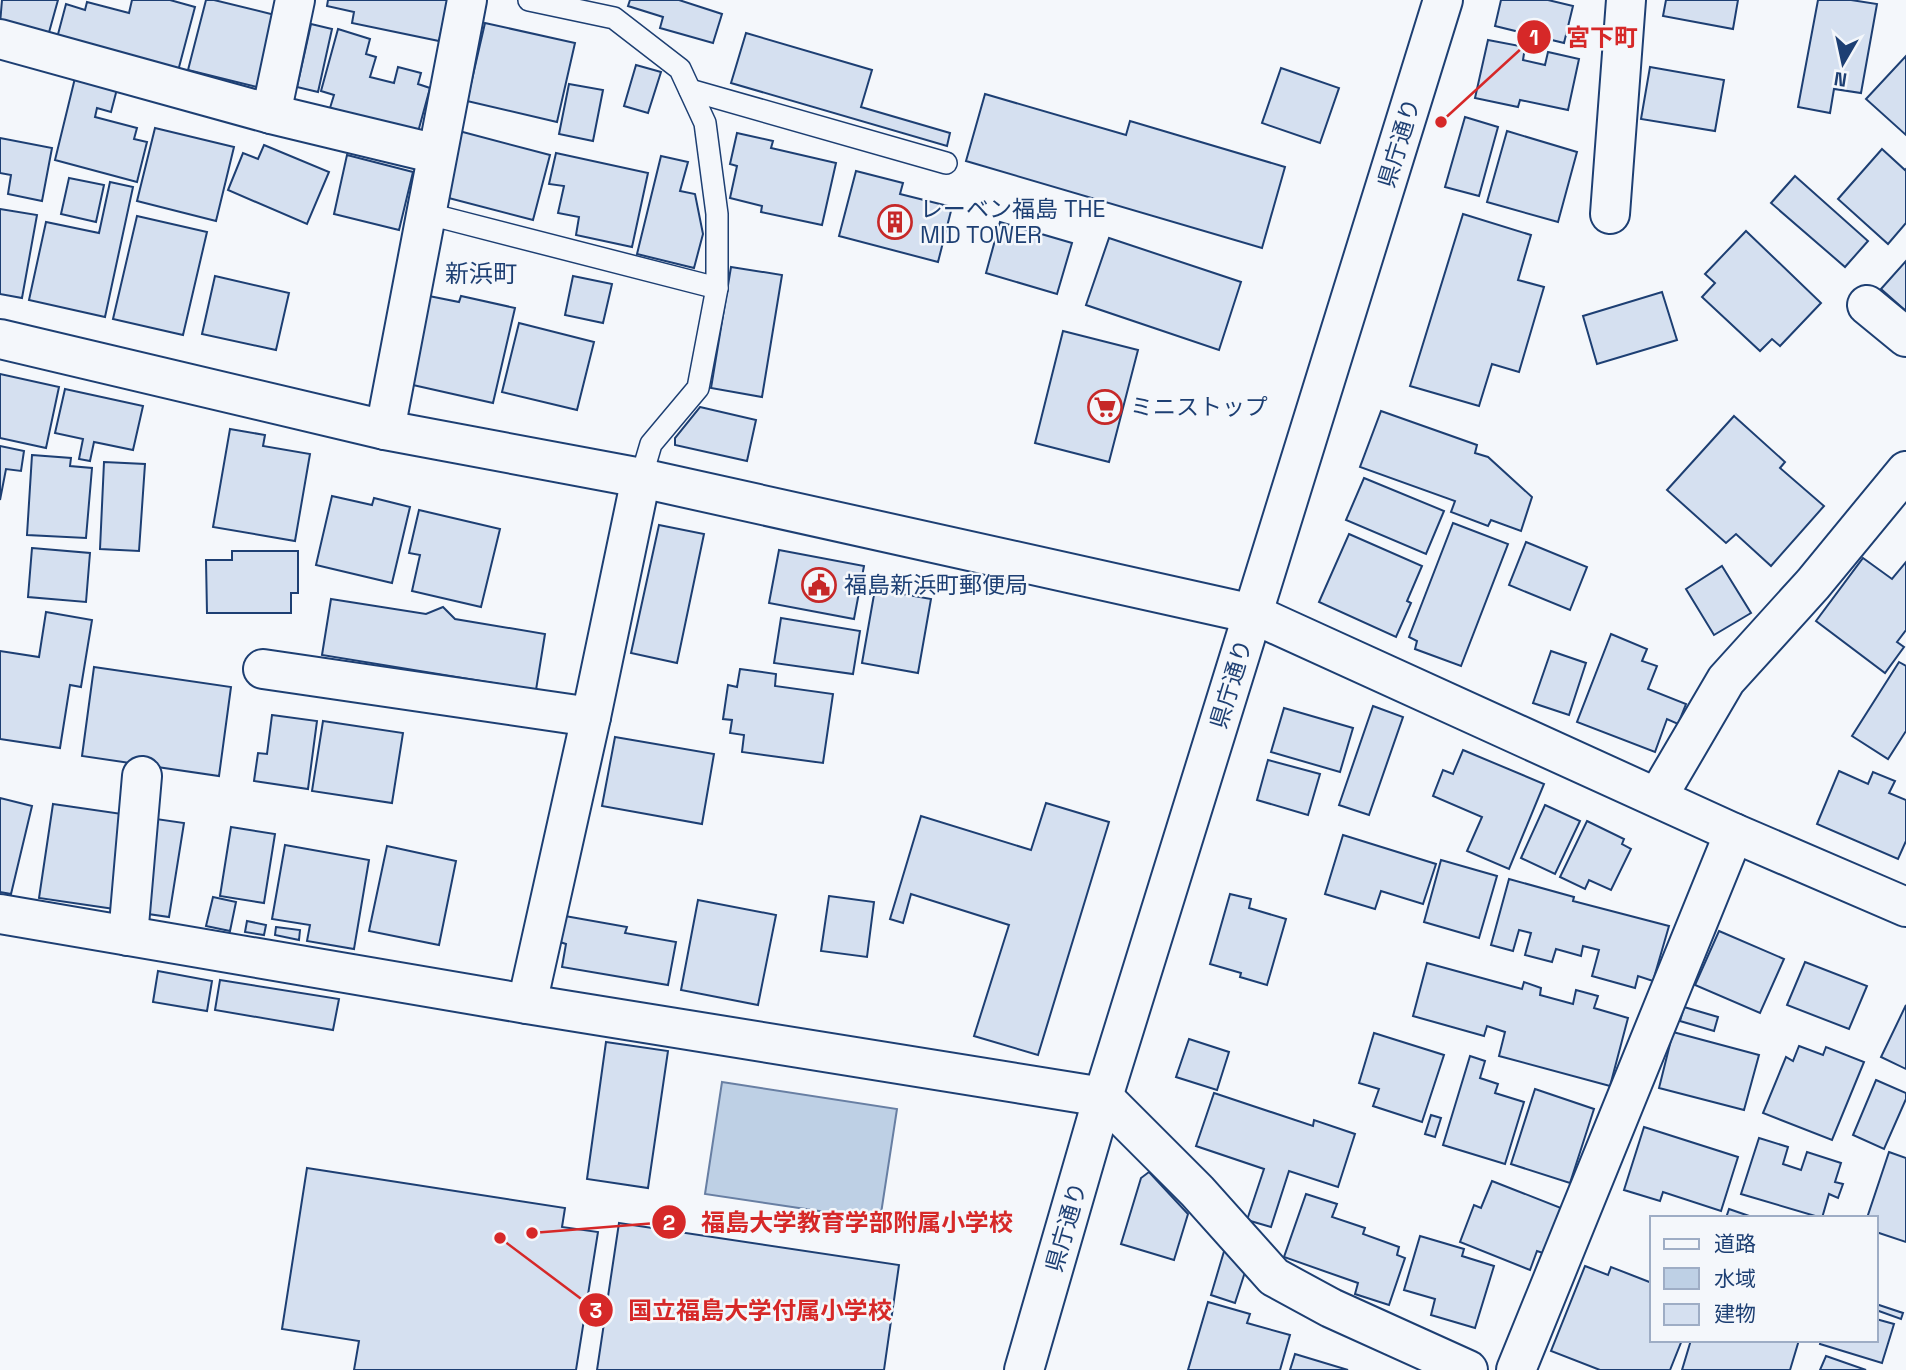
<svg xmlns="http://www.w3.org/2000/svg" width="1906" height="1370" font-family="'Space Grotesk','Noto Sans JP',sans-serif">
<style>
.water{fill:#bed0e5;stroke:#687fa3;stroke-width:2}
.building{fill:#d5e0f0;stroke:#1d3f73;stroke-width:2}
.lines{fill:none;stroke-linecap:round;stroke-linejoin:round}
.service-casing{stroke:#1d3f73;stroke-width:24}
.minor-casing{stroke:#1d3f73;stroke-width:42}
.tertiary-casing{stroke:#1d3f73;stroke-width:42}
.service{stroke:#f4f7fb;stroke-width:21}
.minor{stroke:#f4f7fb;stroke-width:38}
.tertiary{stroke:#f4f7fb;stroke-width:38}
.labels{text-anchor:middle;stroke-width:5;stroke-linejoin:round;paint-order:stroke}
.street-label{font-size:23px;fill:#1d3f73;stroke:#f4f7fb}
.poi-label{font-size:23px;fill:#1d3f73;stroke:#f4f7fb;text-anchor:start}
.neighbourhood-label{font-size:24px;fill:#1d3f73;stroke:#f4f7fb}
.leader{fill:none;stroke:#d62828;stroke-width:2.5}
.callout-dot{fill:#d62828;stroke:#f4f7fb;stroke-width:2.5}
.mark-label{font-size:21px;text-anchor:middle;font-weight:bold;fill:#fff}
.callout-label{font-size:24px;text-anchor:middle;font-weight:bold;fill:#d62828;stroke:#f4f7fb;stroke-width:5;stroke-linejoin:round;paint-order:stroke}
</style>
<rect width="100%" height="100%" fill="#f4f7fb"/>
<!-- water -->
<polygon class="water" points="722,1082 897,1109 880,1220 705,1194"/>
<!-- building -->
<g class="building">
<polygon points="2,0 58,0 48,36 0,24"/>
<polygon points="132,0 170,0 195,7 178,71 57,38 66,4 85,10 87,2 129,13"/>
<polygon points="206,0 214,0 275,15 257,87 188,70"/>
<polygon points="328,0 448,0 439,41 352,23 354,12 327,6"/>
<polygon points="630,0 679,0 722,14 713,43 660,28 663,17 628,6"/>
<polygon points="1501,0 1548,0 1573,6 1564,43 1495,26"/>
<polygon points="1666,0 1738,0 1733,29 1663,16"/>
<polygon points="1818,0 1851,0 1877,4 1861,93 1834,89 1830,113 1798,107"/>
<polygon points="485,23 575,43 557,122 467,101"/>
<polygon points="311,24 332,29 318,92 297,87"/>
<polygon points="338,29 370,39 366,54 376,57 370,77 394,83 398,67 421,73 418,84 430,88 418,132 330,108 334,95 321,91"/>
<polygon points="746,33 872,70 861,107 950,133 947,146 731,83"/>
<polygon points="1488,40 1525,47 1523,60 1545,65 1548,52 1579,59 1568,110 1520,100 1518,107 1475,98"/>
<polygon points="1906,56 1906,135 1866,99"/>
<polygon points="636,65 661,72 648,113 624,106"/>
<polygon points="1650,67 1724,80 1715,131 1641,119"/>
<polygon points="1281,68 1339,88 1320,143 1262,123"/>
<polygon points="75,78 117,89 111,112 97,108 95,117 137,128 134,139 147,142 137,182 55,160"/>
<polygon points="569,84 603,90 593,141 559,134"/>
<polygon points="985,94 1126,135 1130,121 1285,167 1262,248 966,161"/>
<polygon points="1465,117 1498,127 1479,196 1445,187"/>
<polygon points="155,128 234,147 216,221 137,201"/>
<polygon points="459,131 550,155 533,220 441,196"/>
<polygon points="1507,131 1577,152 1558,222 1487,202"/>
<polygon points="737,133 773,141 771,148 836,163 822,225 761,212 762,206 730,198 737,166 730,164"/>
<polygon points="0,138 52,148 42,201 8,194 11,175 0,173"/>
<polygon points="264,145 329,172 307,224 228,190 243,153 258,159"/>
<polygon points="1882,149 1905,170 1906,169 1906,223 1888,244 1838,199"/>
<polygon points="556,153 648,173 632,247 576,235 579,217 558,213 564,186 549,184"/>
<polygon points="347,155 413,172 399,230 334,214"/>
<polygon points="661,156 688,162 680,191 695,194 703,234 694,268 637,254"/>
<polygon points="856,171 903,183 900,194 952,207 938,262 839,236"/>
<polygon points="1795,176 1868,241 1845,267 1771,203"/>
<polygon points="69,178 104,185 96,222 61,214"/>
<polygon points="110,182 133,187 105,317 29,300 46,222 99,233"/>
<polygon points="0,209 37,215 22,298 0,294"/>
<polygon points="1463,214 1531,235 1518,280 1544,287 1519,372 1492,364 1479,406 1410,386"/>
<polygon points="137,216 207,232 183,335 113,319"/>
<polygon points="1000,222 1072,243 1057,294 986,273"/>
<polygon points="1746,231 1821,303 1780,346 1772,339 1760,351 1702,297 1715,283 1705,274"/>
<polygon points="1109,238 1241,282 1219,350 1086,305"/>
<polygon points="1906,261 1906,311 1881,289"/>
<polygon points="731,267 782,275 762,397 711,388"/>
<polygon points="215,276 289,293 276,350 202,334"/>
<polygon points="573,276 612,284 603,323 565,315"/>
<polygon points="1662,292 1677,340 1597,364 1583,316"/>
<polygon points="424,295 459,302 461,296 515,308 493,403 404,383"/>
<polygon points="519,323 594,342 577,410 502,392"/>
<polygon points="1063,331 1138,350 1109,462 1035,443"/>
<polygon points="0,374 59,387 46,448 0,438"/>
<polygon points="65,389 143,406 133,450 94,442 90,461 79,459 83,439 55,433"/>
<polygon points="700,407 756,420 747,461 675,445 675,438"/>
<polygon points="1381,411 1477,445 1475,453 1488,457 1532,497 1521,531 1491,520 1488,526 1451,512 1455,501 1360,467"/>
<polygon points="1734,416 1785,462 1780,468 1824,506 1771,566 1736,534 1726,543 1667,490"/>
<polygon points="230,429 265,435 263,446 310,454 295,541 213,527"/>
<polygon points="0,446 24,451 21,471 6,469 0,500"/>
<polygon points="32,455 71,458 70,466 92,468 86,538 27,535"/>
<polygon points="104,462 145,464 139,551 100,549"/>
<polygon points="1364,478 1444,511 1426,554 1346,520"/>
<polygon points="332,496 372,505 374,498 410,507 392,583 316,565"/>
<polygon points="419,510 500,529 481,607 412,591 420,555 409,553"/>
<polygon points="1453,523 1508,544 1461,666 1415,649 1417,641 1409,637"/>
<polygon points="659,525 704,534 677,663 631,653"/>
<polygon points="1349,534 1422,566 1407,601 1411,603 1396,637 1319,602"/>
<polygon points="1526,542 1587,567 1570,610 1509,585"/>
<polygon points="32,548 90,553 86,602 28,597"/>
<polygon points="779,550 864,566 854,619 769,603"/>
<polygon points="232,551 298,551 298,593 291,593 291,613 207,613 206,560 232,560"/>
<polygon points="1863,558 1892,579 1906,562 1906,630 1897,642 1904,647 1885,673 1816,621"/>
<polygon points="1722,566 1751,613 1714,635 1686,589"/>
<polygon points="875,589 931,599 918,673 862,663"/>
<polygon points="331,599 426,614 443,607 455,619 545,634 536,690 322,655"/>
<polygon points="46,612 92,620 81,687 70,685 60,748 0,739 0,651 39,657"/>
<polygon points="781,618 860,631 853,674 774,663"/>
<polygon points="1611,634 1647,649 1642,661 1657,666 1648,689 1686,704 1678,724 1667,719 1655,752 1577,722"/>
<polygon points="1551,651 1586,663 1569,715 1533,703"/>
<polygon points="1899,662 1906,666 1906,731 1888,759 1852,736"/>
<polygon points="94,667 231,687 219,776 82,756"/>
<polygon points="740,669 776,674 775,686 833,694 823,763 742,752 744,735 730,733 732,720 723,719 728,685 737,687"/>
<polygon points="1373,706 1403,717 1369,815 1339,805"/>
<polygon points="1284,708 1353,728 1340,772 1271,752"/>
<polygon points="272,715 317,721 308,789 254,781 258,753 267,754"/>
<polygon points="323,721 403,733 392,803 312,791"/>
<polygon points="615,737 714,754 702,824 602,806"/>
<polygon points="1463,750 1544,784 1509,869 1467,851 1482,817 1433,796 1443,770 1453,774"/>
<polygon points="1268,760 1320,774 1308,815 1257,800"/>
<polygon points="1839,771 1868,784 1873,772 1895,781 1889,793 1906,800 1906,841 1898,859 1817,824"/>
<polygon points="0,798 32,806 11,894 0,892"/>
<polygon points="1046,803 1109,822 1038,1055 974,1036 1009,925 911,894 903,923 890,919 921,816 1031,850"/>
<polygon points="53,804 184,823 169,917 39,898"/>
<polygon points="1545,805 1580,821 1555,874 1521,858"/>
<polygon points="1587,821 1624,839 1622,844 1631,849 1611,890 1589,880 1585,889 1560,877"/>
<polygon points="231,827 275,834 264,903 220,896"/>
<polygon points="1343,835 1436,864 1423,904 1381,891 1375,909 1325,894"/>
<polygon points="285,845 369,860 354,949 307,941 310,925 272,919"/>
<polygon points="387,846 456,861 439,945 369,931"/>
<polygon points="1441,860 1497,876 1479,938 1424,922"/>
<polygon points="1509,879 1574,897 1573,901 1669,926 1653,981 1638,976 1635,988 1592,976 1599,950 1583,946 1581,956 1556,949 1552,962 1525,955 1531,933 1519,930 1513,951 1491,945"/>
<polygon points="1230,894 1251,899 1249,908 1286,919 1267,985 1240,977 1241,973 1210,964"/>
<polygon points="829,896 874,902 867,957 821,951"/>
<polygon points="213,897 236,902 230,931 206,926"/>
<polygon points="698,900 776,915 758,1005 681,990"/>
<polygon points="565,916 627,927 625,933 676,942 668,985 562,967 566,944 560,942"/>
<polygon points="247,921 266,925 264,935 245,932"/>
<polygon points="276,927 300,930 299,940 275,935"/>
<polygon points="1719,931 1784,959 1760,1013 1695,985"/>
<polygon points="1805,962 1867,986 1849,1029 1787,1005"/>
<polygon points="1427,963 1522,989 1524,982 1541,988 1540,995 1573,1004 1576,990 1598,996 1594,1008 1628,1018 1610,1086 1499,1056 1505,1032 1487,1026 1484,1036 1413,1016"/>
<polygon points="158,971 212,981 207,1011 153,1002"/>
<polygon points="220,980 339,999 333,1030 215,1010"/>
<polygon points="1906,1005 1906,1069 1881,1057"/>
<polygon points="1684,1007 1718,1017 1714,1031 1680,1021"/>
<polygon points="1673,1032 1759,1055 1744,1110 1659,1088"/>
<polygon points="1374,1033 1444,1055 1422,1122 1373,1106 1379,1089 1359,1083"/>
<polygon points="1189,1039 1229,1052 1217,1090 1176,1077"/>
<polygon points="606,1042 668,1051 648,1188 587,1179"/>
<polygon points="1799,1046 1823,1055 1826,1047 1864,1062 1832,1140 1763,1113 1786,1057 1793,1061"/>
<polygon points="1470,1056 1485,1061 1480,1078 1498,1084 1495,1093 1524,1102 1505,1164 1443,1145"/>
<polygon points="1876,1080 1906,1093 1906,1099 1884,1149 1853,1135"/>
<polygon points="1535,1089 1594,1109 1570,1183 1511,1164"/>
<polygon points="1214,1093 1313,1126 1314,1120 1355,1134 1338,1187 1289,1171 1271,1227 1247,1220 1264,1169 1196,1146"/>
<polygon points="1431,1115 1441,1118 1435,1137 1425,1134"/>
<polygon points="1644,1127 1738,1157 1721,1211 1663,1192 1660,1201 1624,1190"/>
<polygon points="1759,1138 1788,1147 1783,1164 1801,1170 1807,1152 1841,1163 1835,1182 1843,1184 1838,1198 1829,1194 1822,1218 1741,1194"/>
<polygon points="1889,1152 1906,1158 1906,1242 1876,1232 1876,1218 1867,1218"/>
<polygon points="307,1168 565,1208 562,1227 598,1232 576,1370 354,1370 359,1341 282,1329"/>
<polygon points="1149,1172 1188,1214 1174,1260 1121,1244 1141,1178"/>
<polygon points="1492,1181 1561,1208 1543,1253 1537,1251 1530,1270 1460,1242 1474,1205 1481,1208"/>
<polygon points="1306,1194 1337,1204 1332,1217 1365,1228 1363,1234 1399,1247 1397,1255 1405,1258 1389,1305 1355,1294 1358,1283 1284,1257"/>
<polygon points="1729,1209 1755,1218 1726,1218"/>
<polygon points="619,1223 899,1265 884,1370 597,1370"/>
<polygon points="1420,1236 1464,1249 1462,1256 1494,1266 1475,1328 1431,1315 1435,1299 1404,1290"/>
<polygon points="1225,1248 1245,1272 1235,1303 1211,1295"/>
<polygon points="1585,1266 1608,1275 1611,1267 1652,1283 1652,1340 1682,1340 1670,1370 1600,1370 1551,1351"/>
<polygon points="1208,1302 1250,1314 1247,1323 1290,1335 1280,1370 1188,1370"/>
<polygon points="1876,1304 1903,1313 1901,1319 1876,1310"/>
<polygon points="1876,1319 1894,1324 1882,1363 1820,1344 1821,1340 1876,1340"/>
<polygon points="1691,1340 1799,1340 1790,1370 1682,1370"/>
<polygon points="1295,1354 1348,1370 1290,1370"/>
<polygon points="1826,1356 1866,1370 1820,1370"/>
</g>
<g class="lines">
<!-- service casing -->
<g class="service-casing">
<g id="service">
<polyline points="529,0 614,18 680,69 705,123 717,214 717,288 698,388 651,444 641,478"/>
<polyline points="690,90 946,163"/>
<polyline points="425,213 717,288"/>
</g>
</g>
<!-- minor casing -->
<g class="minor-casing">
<g id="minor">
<polyline points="0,39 271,114 437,154"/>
<polyline points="271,114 295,0"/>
<polyline points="1610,214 1626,0"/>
<polyline points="1867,305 1906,337"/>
<polyline points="385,430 467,0"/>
<polyline points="263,669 591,717"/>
<polyline points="1658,796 1726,680 1813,584 1906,471"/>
<polyline points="0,914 527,1004 1103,1097 1197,1191 1274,1277 1331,1308 1468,1370"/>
<polyline points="128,936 142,776"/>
<polyline points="527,1004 591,717 641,478"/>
<polyline points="1516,1370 1734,833"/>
</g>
</g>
<!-- tertiary casing -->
<g class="tertiary-casing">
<g id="tertiary">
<polyline points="0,339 385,430 641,478 1253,614 1734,833 1906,907"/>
<polyline points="1024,1370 1103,1097 1443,0"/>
</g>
</g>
<!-- service -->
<use href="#service" class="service"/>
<!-- minor -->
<use href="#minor" class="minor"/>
<!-- tertiary -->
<use href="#tertiary" class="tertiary"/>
</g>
<!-- icons -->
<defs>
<g id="building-ring" transform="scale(1.75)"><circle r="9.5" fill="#f4f7fb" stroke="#c62828" stroke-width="1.5"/><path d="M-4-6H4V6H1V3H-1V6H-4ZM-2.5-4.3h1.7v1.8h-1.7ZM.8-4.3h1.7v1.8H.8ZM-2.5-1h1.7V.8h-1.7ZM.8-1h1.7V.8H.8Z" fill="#c62828"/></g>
<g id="supermarket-ring" transform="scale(1.75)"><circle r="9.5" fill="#f4f7fb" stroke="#c62828" stroke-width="1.5"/><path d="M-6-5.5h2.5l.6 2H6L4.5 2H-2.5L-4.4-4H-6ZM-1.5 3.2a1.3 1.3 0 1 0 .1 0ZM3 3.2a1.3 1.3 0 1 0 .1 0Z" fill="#c62828"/></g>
<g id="civic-ring" transform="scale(1.75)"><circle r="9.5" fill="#f4f7fb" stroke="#c62828" stroke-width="1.5"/><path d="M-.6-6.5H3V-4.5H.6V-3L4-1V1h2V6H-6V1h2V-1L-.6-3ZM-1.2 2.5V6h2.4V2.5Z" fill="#c62828"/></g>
</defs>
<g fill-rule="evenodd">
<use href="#building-ring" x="895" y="222"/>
<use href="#supermarket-ring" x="1105" y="407"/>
<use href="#civic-ring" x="819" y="585"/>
</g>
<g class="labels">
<!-- street labels -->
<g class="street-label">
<text transform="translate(1399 143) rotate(-73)" y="8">県庁通り</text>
<text transform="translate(1231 684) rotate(-73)" y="8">県庁通り</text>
<text transform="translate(1066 1227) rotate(-74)" y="8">県庁通り</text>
</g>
<!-- poi labels -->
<g class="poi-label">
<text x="920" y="217">レーベン福島 THE<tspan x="920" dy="26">MID TOWER</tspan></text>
<text x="1130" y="415">ミニストップ</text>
<text x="844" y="593">福島新浜町郵便局</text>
</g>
<!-- neighbourhood labels -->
<g class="neighbourhood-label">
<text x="481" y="282">新浜町</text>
</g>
</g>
<!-- callouts -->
<path class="leader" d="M1441 122L1534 37M532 1233L669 1222M500 1238L596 1310"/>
<g class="callout-dot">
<circle cx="1441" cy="122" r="7"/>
<circle cx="532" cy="1233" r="7"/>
<circle cx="500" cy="1238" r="7"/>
<circle cx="1534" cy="37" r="18"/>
<circle cx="669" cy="1222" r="18"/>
<circle cx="596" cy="1310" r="18"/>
</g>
<g class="mark-label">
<text x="1534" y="45">1</text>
<text x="669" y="1230">2</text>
<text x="596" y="1318">3</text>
</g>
<g class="callout-label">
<text x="1602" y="46">宮下町</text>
<text x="857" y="1231">福島大学教育学部附属小学校</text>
<text x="760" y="1319">国立福島大学付属小学校</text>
</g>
<!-- legend -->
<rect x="1650" y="1216" width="228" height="126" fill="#f4f7fb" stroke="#9eadc5" stroke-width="2"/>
<rect x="1664" y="1239" width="35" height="10" fill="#f4f7fb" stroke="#9eadc5" stroke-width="2"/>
<text x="1714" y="1251" font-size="21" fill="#1d3f73">道路</text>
<rect x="1664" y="1268" width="35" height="21" fill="#bed0e5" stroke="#9eadc5" stroke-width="2"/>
<text x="1714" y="1286" font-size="21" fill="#1d3f73">水域</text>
<rect x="1664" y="1304" width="35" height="21" fill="#d5e0f0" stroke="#9eadc5" stroke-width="2"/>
<text x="1714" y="1321" font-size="21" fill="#1d3f73">建物</text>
<!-- north arrow -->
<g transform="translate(1843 63) rotate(189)" stroke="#f4f7fb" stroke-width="5" paint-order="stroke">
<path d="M0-5L12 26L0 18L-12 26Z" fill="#1d3f73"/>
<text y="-10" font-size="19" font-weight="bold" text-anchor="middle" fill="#1d3f73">N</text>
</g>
</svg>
